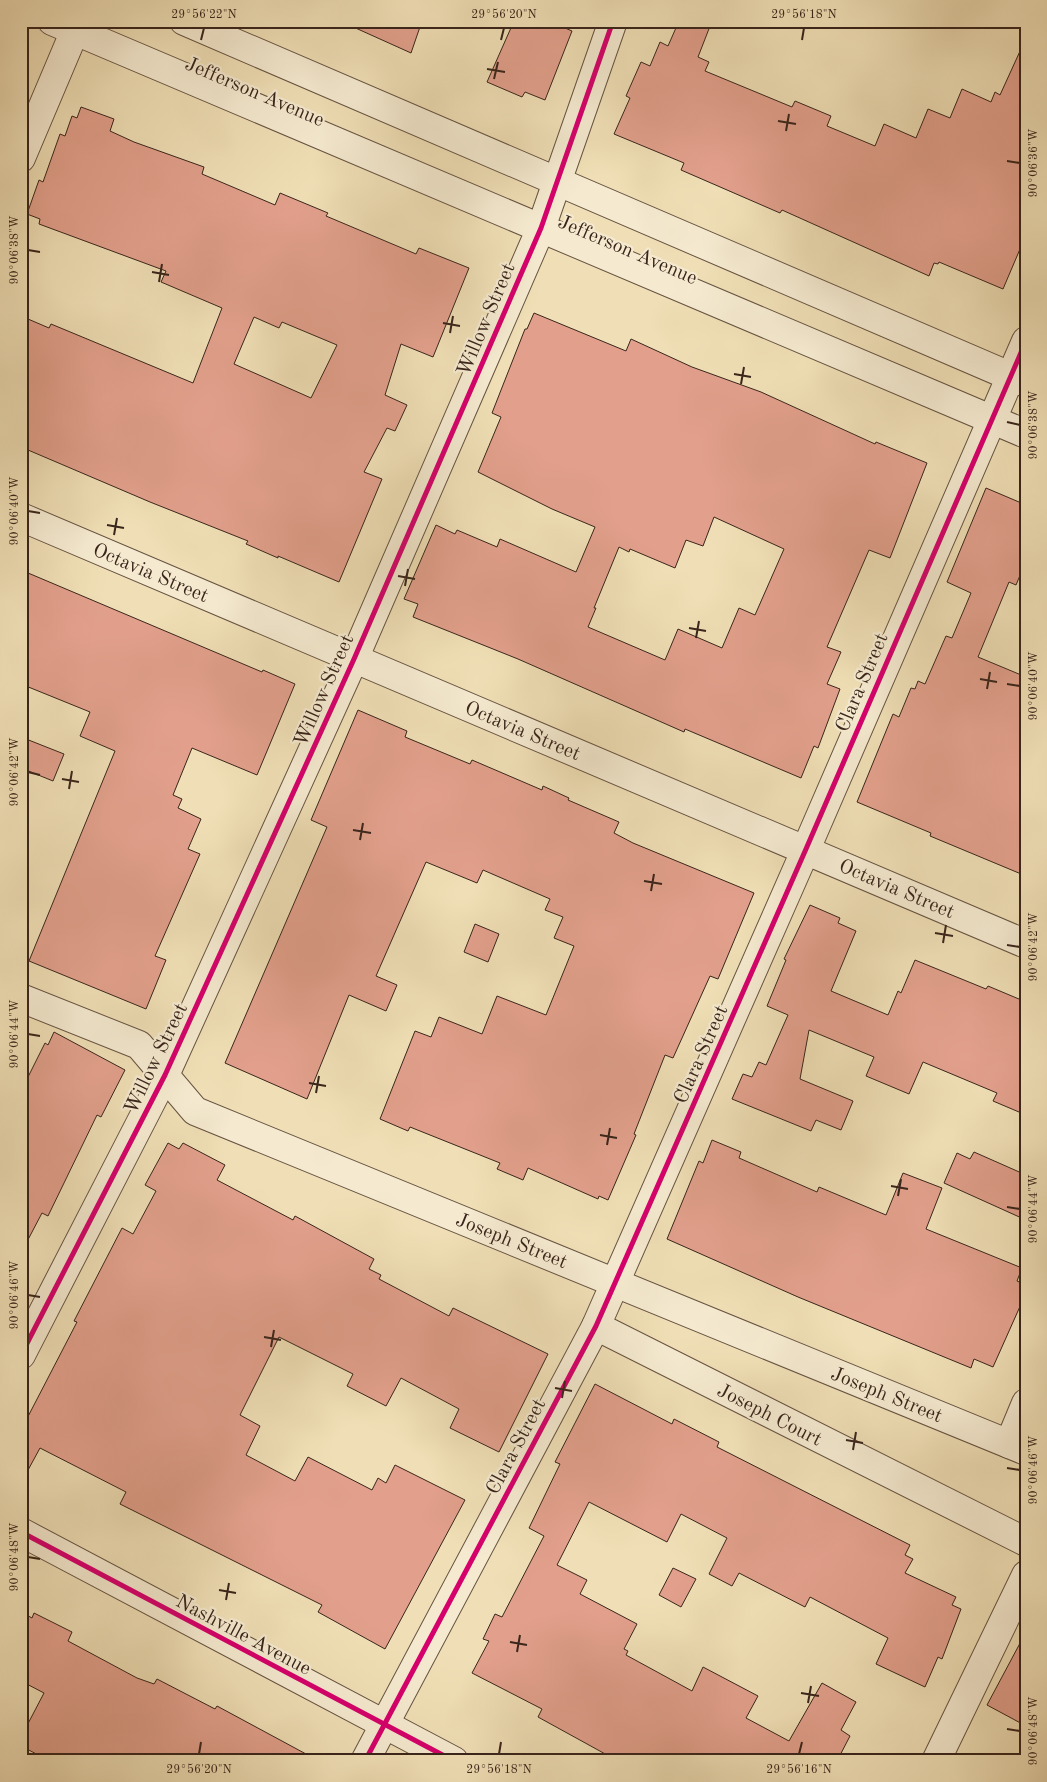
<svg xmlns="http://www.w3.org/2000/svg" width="1047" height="1782" font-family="'Old Standard TT',serif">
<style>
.building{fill:#e2a08c;stroke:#39251b;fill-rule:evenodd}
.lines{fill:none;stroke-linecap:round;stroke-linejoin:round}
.minor-casing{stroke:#675442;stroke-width:30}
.minor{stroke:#f5ead0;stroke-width:28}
.cycleway-casing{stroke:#f5ead0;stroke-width:8}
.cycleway{stroke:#d6006c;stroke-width:5}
.ticks{fill:none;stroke:#39251b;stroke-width:2}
.labels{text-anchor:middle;stroke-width:4.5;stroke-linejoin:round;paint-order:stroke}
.street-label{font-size:20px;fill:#39251b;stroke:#f5ead0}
.neatline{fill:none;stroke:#39251b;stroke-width:2}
.ticks-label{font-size:12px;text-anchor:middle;fill:#39251b}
</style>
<rect width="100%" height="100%" fill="#f0dfb6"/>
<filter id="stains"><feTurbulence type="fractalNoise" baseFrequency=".004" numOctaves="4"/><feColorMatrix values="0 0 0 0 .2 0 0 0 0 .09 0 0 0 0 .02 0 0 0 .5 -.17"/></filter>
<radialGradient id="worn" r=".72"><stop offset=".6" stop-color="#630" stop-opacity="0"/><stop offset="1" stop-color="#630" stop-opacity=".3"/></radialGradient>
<!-- building -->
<g class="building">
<polygon points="340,21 422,21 411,53"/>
<polygon points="514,21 549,21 572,31 545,100 525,92 522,97 487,82"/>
<polygon points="679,21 712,21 698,57 709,62 705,71 792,107 795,101 831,116 827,126 875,146 884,124 916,138 928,109 950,118 962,89 991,102 995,92 1000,95 1026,38 1026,235 1003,289 939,262 938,264 934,263 929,276 782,210 780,213 681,170 684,163 614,134 630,98 626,96 641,62 650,66 660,42 668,46"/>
<path d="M81 107 114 119 110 131 134 142 204 167 202 174 275 205 280 193 328 213 326 216 416 254 419 248 469 268 433 357 401 344 385 395 407 405 395 431 387 428 364 472 382 479 339 582 278 556V558L246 544 248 541 150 502 21 447V316L49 328 51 324 193 383 222 308 161 282 166 271 39 224 40 219 27 214 39 180 43 182 60 134 65 136 72 116 77 118ZM254 317 279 328 282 322 337 345 311 398 234 364Z"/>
<path d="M534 313 626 351 631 339 692 367 761 392 875 444 876 442 927 463 890 558 869 550 827 647 841 652 827 684 840 689 818 748 814 746 801 778 685 729 684 732 518 659 413 617 418 604 404 599 436 525 455 534 457 530 497 547 500 539 576 572 595 527 552 509 478 472 501 417 492 413 525 329H527ZM714 517 784 549 755 615 739 608 722 648 678 629 665 660 588 627 596 608H594L619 547 629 552 630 549 675 568 686 540 703 546Z"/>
<polygon points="986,488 1026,505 1026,561 1016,585 1009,582 978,657 1026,677 1026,876 930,836 931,833 857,802 893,714 899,717 911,688 915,689 918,681 925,684 946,636 952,638 971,593 947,582"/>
<polygon points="21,570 262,672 263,670 295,684 257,775 192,748 173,795 182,799 178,808 201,819 188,849 200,854 155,956 166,960 146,1009 29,961 115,751 80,736 90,712 21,684"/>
<polygon points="358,710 407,731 405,737 470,764 472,760 542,790 543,786 569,798 568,800 619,822 614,833 633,843 754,893 718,979 710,976 673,1058 665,1055 634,1134 636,1135 608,1200 599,1196 598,1199 528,1168 523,1180 497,1169 500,1163 410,1127 408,1131 380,1119 415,1031 431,1037 439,1017 482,1034 497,996 546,1015 574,946 554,938 563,917 545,910 550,899 483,870 477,883 426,862 376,976 397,985 386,1011 349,995 307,1099 225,1063 327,827 311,820"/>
<polygon points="21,737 64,754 53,781 21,768"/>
<polygon points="810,905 840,918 838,923 856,931 831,991 888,1015 898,991 901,993 915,960 986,989 988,986 1026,1002 1026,1115 993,1101 997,1093 923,1062 909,1094 866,1076 874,1057 809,1030 800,1079 853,1101 841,1130 816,1120 811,1131 732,1099 743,1074 752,1077 759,1062 766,1065 788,1015 767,1006 786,960 784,959"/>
<polygon points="475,924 499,934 488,962 464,952"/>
<polygon points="54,1032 125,1070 101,1117 97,1115 48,1216 42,1213 21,1253 21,1091 45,1043 48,1045"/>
<polygon points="712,1140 741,1152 739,1158 817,1192 819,1187 886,1215 903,1173 942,1188 926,1229 1022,1268 1017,1281 1026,1285 1026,1293 993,1367 974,1359 971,1368 798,1297 667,1239 699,1161 703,1163"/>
<polygon points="168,1143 179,1149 183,1143 225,1165 217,1180 293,1220 295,1216 374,1259 369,1269 381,1275 379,1279 449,1316 453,1308 548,1354 499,1452 450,1428 459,1409 401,1378 386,1406 347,1386 353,1374 279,1337 240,1415 260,1426 246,1455 295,1481 308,1457 372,1490 378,1478 386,1483 395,1465 465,1500 385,1649 318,1612 322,1605 120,1504 126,1492 40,1448 21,1483 21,1430 77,1322 74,1321 122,1228 133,1234 156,1191 145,1185"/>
<polygon points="974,1152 1026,1175 1026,1220 944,1183 957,1153 970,1159"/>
<polygon points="595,1384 672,1424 674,1419 719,1442 717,1447 910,1545 905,1555 913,1559 905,1573 956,1597 952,1605 961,1609 942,1659 938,1657 925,1687 876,1664 888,1638 810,1597 805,1607 739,1573 732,1586 709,1574 727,1538 681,1514 667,1542 589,1502 557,1565 587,1580 580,1594 637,1624 624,1649 628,1651 626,1655 692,1691 703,1667 758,1696 746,1718 789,1741 822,1683 856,1702 841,1730 850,1736 837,1761 618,1761 538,1717 542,1709 472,1673 489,1641 483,1639 495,1614 502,1617 544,1536 529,1528 560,1464 555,1462"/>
<polygon points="673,1568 696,1579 681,1607 659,1595"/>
<polygon points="21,1612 32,1618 34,1613 72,1632 68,1641 137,1678 154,1684 157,1679 215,1709 217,1706 319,1761 50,1761 21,1746 21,1737 44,1693 21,1681"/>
<polygon points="1026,1632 1026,1726 987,1705"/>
</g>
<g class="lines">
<!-- minor casing -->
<g class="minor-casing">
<g id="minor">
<polyline points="52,21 1026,434"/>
<polyline points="184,21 1026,383"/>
<polyline points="21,158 79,21"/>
<polyline points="21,517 1026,944"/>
<polyline points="21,998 139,1045 195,1111 1026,1451"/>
<polyline points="596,1326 1026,1542"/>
<polyline points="21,1355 165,1075 354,659 541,228 613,21"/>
<polyline points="1009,1444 1026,1403"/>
<polyline points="21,1532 454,1761"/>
<polyline points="365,1761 596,1326 806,849 1026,341"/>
<polyline points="936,1761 1026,1575"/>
</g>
</g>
<!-- minor -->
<use href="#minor" class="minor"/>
<!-- cycleway casing -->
<g class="cycleway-casing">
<g id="cycleway">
<polyline points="21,1355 165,1075 354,659 541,228 613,21"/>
<polyline points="21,1532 454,1761"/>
<polyline points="365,1761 596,1326 806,849 1026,341"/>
</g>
</g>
<!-- cycleway -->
<use href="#cycleway" class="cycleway"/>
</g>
<!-- ticks -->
<path class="ticks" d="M201 40 204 28M501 40 504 28M802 40 804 28M487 69 505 72M494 79 498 62M778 121 796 124M786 131 789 114M1007 161 1020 163M28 250 40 252M152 272 169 275M159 282 162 264M443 323 460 326M450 333 453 316M734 374 751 377M741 384 744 367M1007 422 1020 425M28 511 40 513M107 525 124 528M114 535 117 518M398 576 415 579M405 586 408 569M689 628 706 631M696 638 699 621M980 679 997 682M1007 684 1020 686M987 689 990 672M28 772 40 775M62 779 79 782M69 789 72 771M353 830 371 833M360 840 363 823M644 881 662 884M651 891 654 874M935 933 953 936M943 943 946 925M1007 945 1020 947M28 1034 40 1036M309 1083 326 1086M316 1093 319 1076M600 1135 617 1138M607 1145 610 1128M891 1186 908 1189M898 1196 901 1179M1007 1207 1020 1209M28 1295 40 1297M264 1337 281 1340M271 1347 274 1330M555 1388 572 1391M562 1398 565 1381M846 1440 863 1443M853 1450 856 1432M1007 1468 1020 1470M28 1557 40 1559M219 1590 236 1593M226 1600 229 1583M510 1642 527 1645M517 1652 520 1635M801 1693 819 1696M808 1703 811 1686M1007 1729 1020 1731M199 1754 201 1742M499 1754 501 1742M799 1754 802 1742"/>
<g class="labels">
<!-- street labels -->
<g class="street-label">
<text transform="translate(255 91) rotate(23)" y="7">Jefferson Avenue</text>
<text transform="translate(628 249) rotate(23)" y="7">Jefferson Avenue</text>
<text transform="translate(485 319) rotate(-67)" y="7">Willow Street</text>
<text transform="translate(151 572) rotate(23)" y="7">Octavia Street</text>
<text transform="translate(861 682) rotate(-67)" y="7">Clara Street</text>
<text transform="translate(323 690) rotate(-66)" y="7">Willow Street</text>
<text transform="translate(523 730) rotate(23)" y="7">Octavia Street</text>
<text transform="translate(897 888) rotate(23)" y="7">Octavia Street</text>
<text transform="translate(700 1054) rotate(-66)" y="7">Clara Street</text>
<text transform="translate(155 1058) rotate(-64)" y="7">Willow Street</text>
<text transform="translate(512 1240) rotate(22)" y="7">Joseph Street</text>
<text transform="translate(887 1394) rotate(22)" y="7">Joseph Street</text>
<text transform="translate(770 1414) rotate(27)" y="7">Joseph Court</text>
<text transform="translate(515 1446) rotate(-62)" y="7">Clara Street</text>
<text transform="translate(244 1634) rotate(28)" y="7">Nashville Avenue</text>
</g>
</g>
<!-- margin -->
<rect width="1047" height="1782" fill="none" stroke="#f0dfb6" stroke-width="55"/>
<rect x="28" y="28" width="992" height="1726" class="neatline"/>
<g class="ticks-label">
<text x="204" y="18">29°56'22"N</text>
<text x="504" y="18">29°56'20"N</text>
<text x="804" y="18">29°56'18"N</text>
<text transform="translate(1033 163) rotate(-90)" y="4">90°06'36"W</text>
<text transform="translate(14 250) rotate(-90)" y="4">90°06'38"W</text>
<text transform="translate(1033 425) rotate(-90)" y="4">90°06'38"W</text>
<text transform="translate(14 511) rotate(-90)" y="4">90°06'40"W</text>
<text transform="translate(1033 686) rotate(-90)" y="4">90°06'40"W</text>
<text transform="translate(14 772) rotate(-90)" y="4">90°06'42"W</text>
<text transform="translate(1033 947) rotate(-90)" y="4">90°06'42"W</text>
<text transform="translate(14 1034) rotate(-90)" y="4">90°06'44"W</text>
<text transform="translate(1033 1209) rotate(-90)" y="4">90°06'44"W</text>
<text transform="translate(14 1295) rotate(-90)" y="4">90°06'46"W</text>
<text transform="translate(1033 1470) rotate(-90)" y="4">90°06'46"W</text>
<text transform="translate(14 1557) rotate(-90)" y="4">90°06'48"W</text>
<text transform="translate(1033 1731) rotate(-90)" y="4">90°06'48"W</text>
<text x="199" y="1773">29°56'20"N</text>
<text x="499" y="1773">29°56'18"N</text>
<text x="799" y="1773">29°56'16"N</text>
</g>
<rect width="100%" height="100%" filter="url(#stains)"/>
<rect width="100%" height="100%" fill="url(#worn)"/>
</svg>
